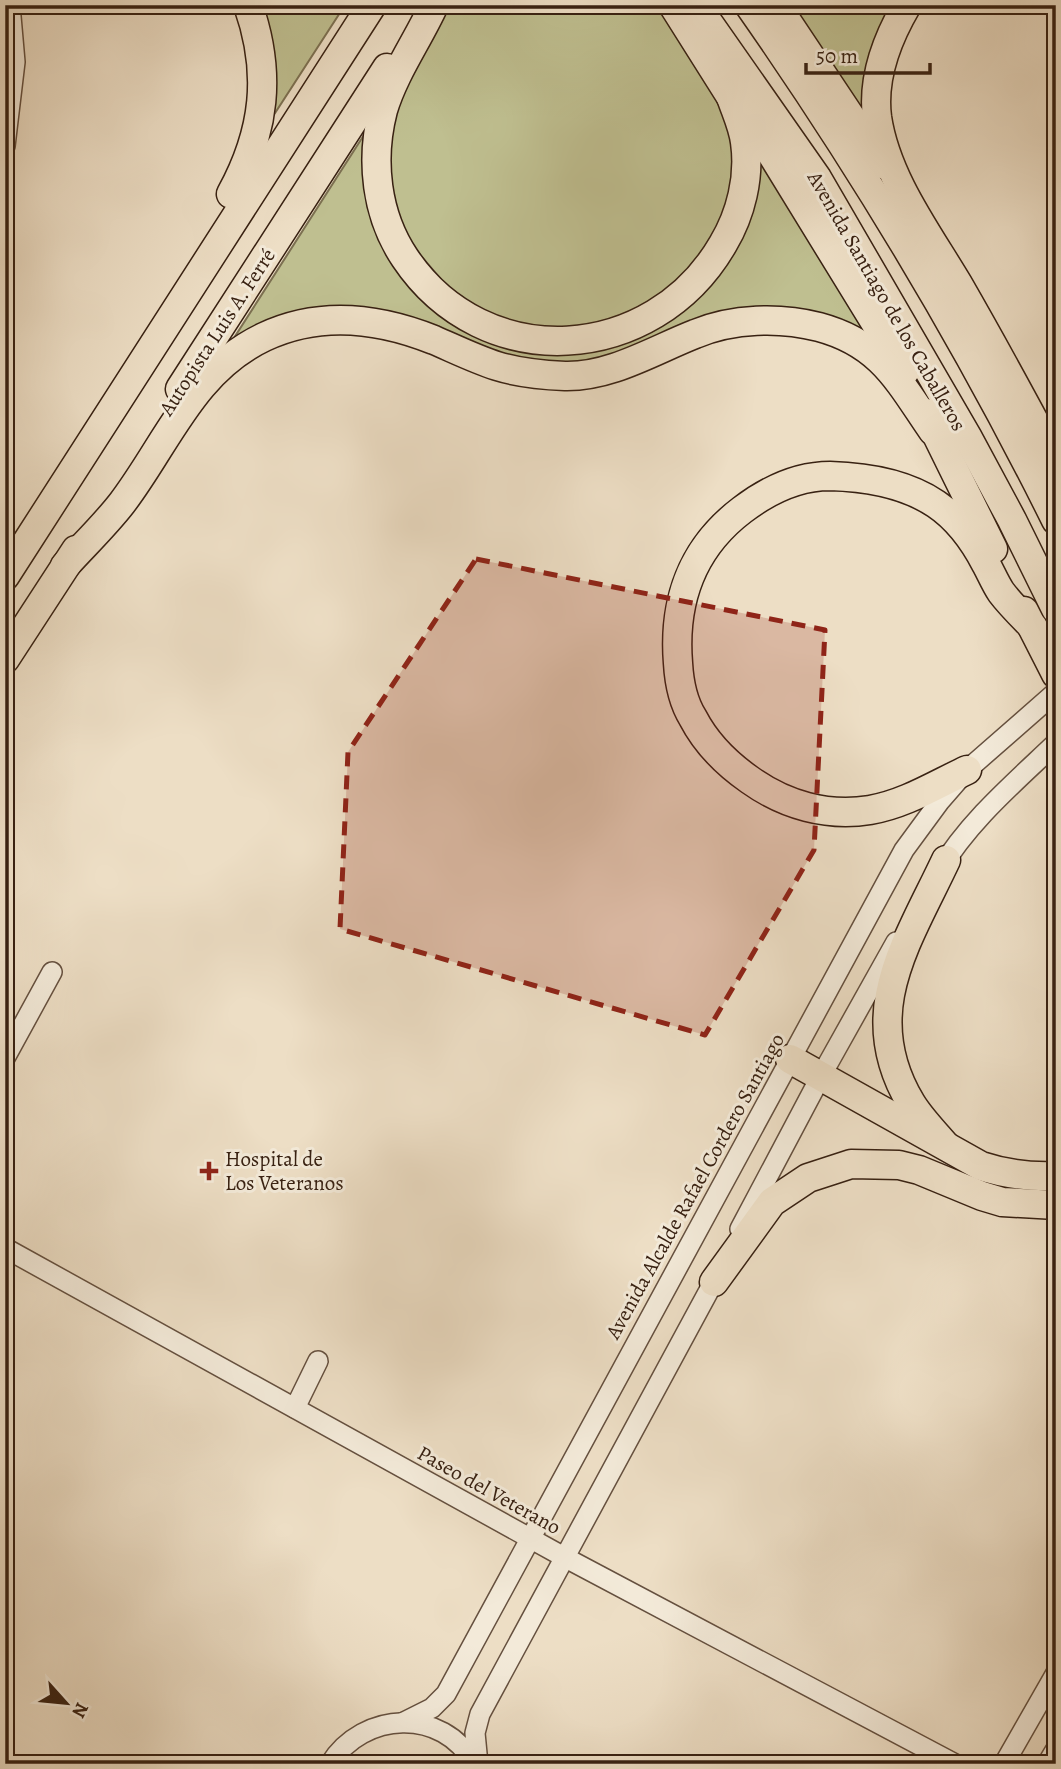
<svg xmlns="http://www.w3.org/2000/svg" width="1061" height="1769" font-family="Alegreya,serif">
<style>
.green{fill:#bfbf90;stroke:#7c7051;stroke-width:2}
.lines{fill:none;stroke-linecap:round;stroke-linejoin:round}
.minor-casing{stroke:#65503f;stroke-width:22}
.highway-casing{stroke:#382112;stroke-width:31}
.minor{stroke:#f3ead9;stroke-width:19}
.highway{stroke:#eddec5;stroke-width:28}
.marked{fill:#8f2418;fill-opacity:0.2;stroke:#8f2418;stroke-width:5;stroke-dasharray:14 9;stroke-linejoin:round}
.poi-dot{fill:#8f2418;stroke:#f3ead9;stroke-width:2.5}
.labels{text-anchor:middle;stroke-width:6;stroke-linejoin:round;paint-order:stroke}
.street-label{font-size:21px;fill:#382112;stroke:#f3ead9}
.poi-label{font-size:21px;fill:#382112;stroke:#f3ead9;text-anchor:start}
</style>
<rect width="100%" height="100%" fill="#eddec5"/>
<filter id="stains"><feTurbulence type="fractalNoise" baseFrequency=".00286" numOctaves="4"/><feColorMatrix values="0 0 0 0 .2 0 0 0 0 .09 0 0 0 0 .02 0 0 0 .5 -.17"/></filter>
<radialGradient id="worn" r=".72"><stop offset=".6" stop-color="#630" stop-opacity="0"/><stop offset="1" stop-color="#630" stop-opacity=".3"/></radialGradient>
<!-- green -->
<g class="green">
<polygon points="256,5 345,5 266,127"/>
<polygon points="450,5 657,5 721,98 733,124 734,181 710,249 655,306 560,336 466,309 400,231 382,154 408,72"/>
<polygon points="786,5 898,5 866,106 856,108"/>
<polygon points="371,124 367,191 487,340 671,317 753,169 764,163 866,326 856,332 804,313 609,361 513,364 380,312 225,352"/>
</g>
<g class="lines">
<!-- minor casing -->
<g class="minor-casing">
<g id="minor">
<polyline points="5,146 15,62 10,5"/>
<path d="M939 871C969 821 1014 783 1056 743"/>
<polyline points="5,1058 52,972"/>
<polyline points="740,1229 821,1076 896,942"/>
<polyline points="5,1248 564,1557 955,1764"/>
<polyline points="295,1408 318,1361"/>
<polyline points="404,1722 432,1708 446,1694 904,850 940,801 967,770 1056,692"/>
<polyline points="1056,1749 1050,1759 1056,1762"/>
<path d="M330 1764C363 1711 443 1707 474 1764"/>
<polyline points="478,1764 475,1733 480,1714 719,1272"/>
<polyline points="1004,1764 1056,1673"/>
</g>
</g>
<!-- highway casing -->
<g class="highway-casing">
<g id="highway">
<path d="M434 5C418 40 394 73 383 110 370 160 376 215 405 258 484 376 653 365 723 244 741 214 750 177 745 142 743 126 736 112 731 97"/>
<polyline points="673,5 731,97 754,125 905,371"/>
<polyline points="696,5 817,178 968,438 1012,520 1056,609"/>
<path d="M749 5C863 168 967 341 1056 520"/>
<polyline points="776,5 882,164"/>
<path d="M907 5C887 39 872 77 877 117 886 178 927 232 958 284 992 343 1024 402 1056 462"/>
<path d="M231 194C265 132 272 73 248 5"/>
<polyline points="180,389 387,68"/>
<polyline points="926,413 993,549"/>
<path d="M65 566C84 545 105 525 122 503 167 444 192 371 264 337 319 311 379 318 434 340 455 349 475 359 497 366 519 373 542 375 565 376 611 377 654 350 695 334 733 318 780 317 819 327 882 344 899 382 933 431"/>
<polyline points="5,576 372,5"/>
<polyline points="1024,611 1056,674"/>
<polyline points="5,659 76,550"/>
<path d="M967 770C935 785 905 804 870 810 827 817 785 805 750 780 727 764 706 743 693 718 683 702 679 681 678 663 673 601 692 548 742 510 767 491 798 476 830 476 866 477 905 483 936 504 957 518 974 541 986 564 991 573 995 583 1001 592 1010 604 1022 616 1033 627"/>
<path d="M790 1059 981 1166C1005 1174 1030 1177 1056 1176"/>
<path d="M945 1145C933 1131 920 1118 911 1103 857 1013 907 943 946 860"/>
<polyline points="714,1282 772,1202 808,1178 851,1164 899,1165 919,1170 982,1196 1002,1202 1056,1205"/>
</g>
</g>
<!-- minor -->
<use href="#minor" class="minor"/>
<!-- highway -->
<use href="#highway" class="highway"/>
</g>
<!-- marked area -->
<path class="marked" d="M476 559 825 630 814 850 705 1035 340 929 348 752Z"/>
<!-- markers -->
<path class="poi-dot" d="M205.5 1160.5h7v7h7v7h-7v7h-7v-7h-7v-7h7z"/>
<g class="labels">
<!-- street labels -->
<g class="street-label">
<text transform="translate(887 301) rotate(60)" y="7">Avenida Santiago de los Caballeros</text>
<text transform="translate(217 332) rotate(-57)" y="7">Autopista Luis A. Ferré</text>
<text transform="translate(695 1186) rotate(-61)" y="7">Avenida Alcalde Rafael Cordero Santiago</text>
<text transform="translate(489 1490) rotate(29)" y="7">Paseo del Veterano</text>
</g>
<!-- poi labels -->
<g class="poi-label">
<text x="225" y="1166">Hospital de<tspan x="225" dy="24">Los Veteranos</tspan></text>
</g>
</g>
<!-- margin -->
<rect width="1061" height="1769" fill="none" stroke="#eddec5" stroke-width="28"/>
<rect x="7" y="7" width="1047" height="1755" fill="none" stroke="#382112" stroke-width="3.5"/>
<rect x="14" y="14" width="1033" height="1741" fill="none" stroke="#382112" stroke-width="2"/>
<!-- north arrow -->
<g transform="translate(66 1703) rotate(117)" stroke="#f3ead9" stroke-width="5" paint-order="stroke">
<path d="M0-5L12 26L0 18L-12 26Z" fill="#382112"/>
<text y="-10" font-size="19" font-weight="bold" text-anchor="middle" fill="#382112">N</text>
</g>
<!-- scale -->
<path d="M806 63v10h124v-10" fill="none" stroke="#382112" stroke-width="3.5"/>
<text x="816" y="63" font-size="21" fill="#382112" stroke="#f3ead9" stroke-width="5" paint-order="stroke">50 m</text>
<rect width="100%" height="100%" filter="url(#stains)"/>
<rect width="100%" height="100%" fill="url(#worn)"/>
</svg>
